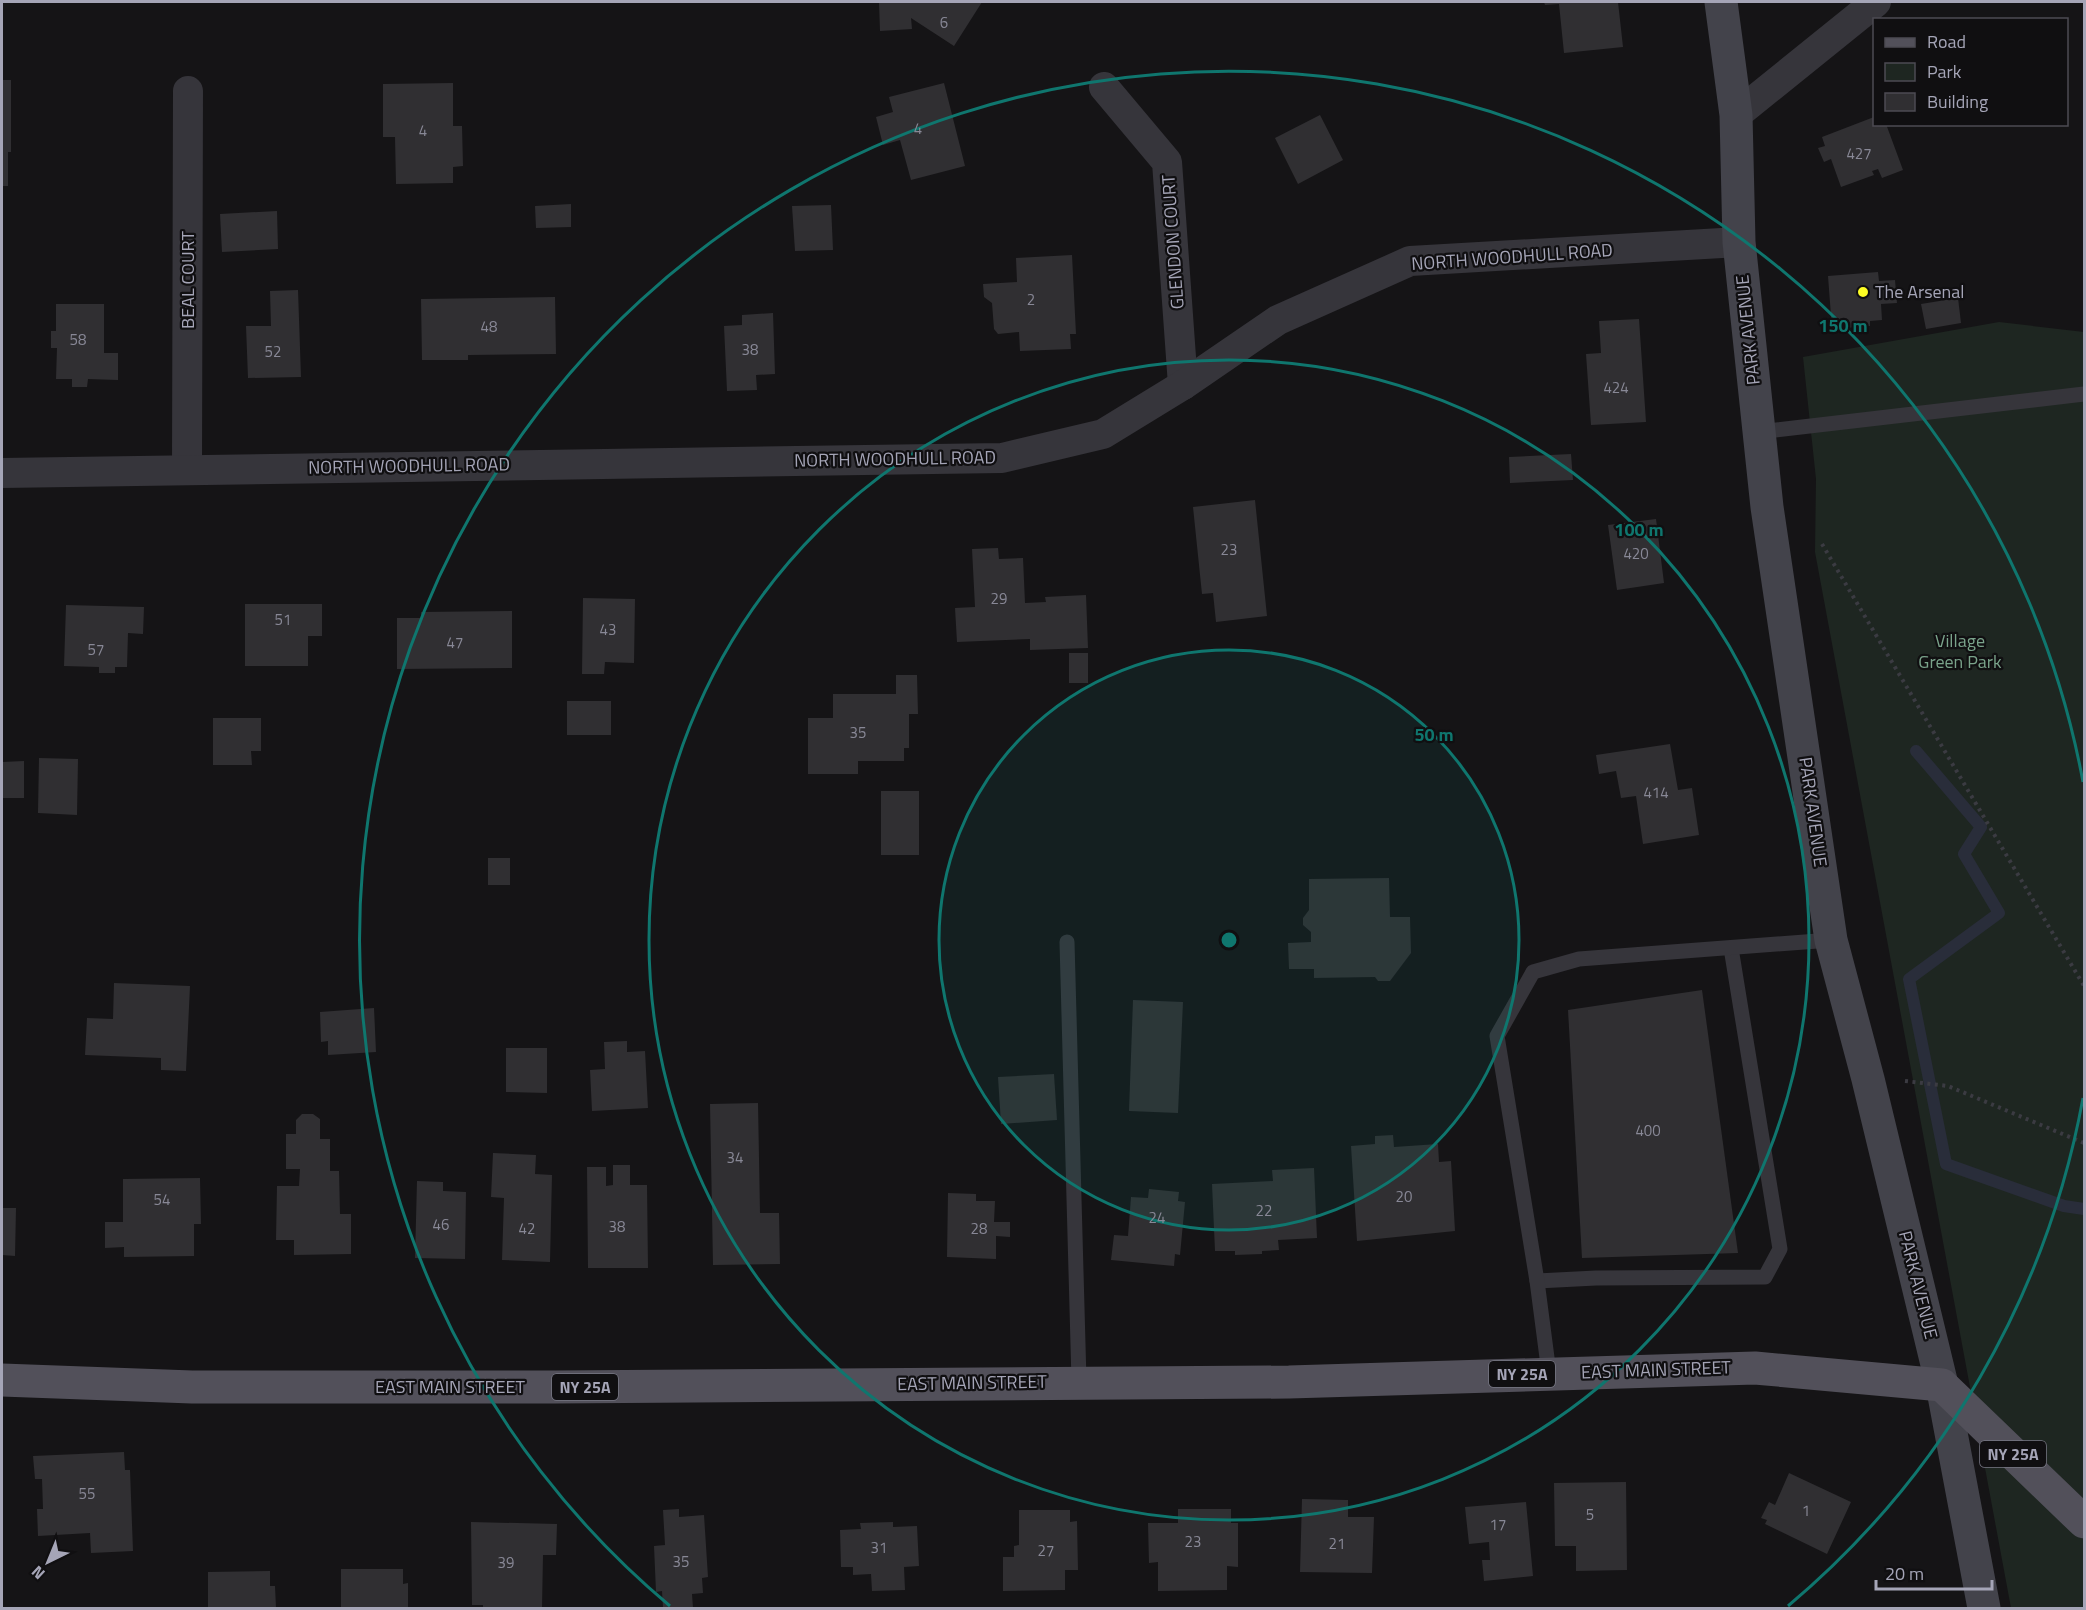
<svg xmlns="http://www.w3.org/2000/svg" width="2086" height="1610" font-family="'Titillium Web',sans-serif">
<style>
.green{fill:#1e2621}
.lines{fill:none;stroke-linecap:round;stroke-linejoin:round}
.stream{stroke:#292d3a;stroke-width:12}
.building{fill:#302f32}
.path{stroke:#3b3b42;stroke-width:4;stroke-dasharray:3 4.5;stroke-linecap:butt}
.service{stroke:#36353b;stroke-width:15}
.minor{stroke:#36353b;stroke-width:30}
.secondary{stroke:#43434b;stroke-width:33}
.primary{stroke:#52505a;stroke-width:33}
.ring{fill:none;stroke:#0f766e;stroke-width:3}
.poi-dot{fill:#fdfd24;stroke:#100f11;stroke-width:2}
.labels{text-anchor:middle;stroke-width:4.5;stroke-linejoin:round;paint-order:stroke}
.number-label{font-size:15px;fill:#888896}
.shield{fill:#100f11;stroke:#787885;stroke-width:1.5}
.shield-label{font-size:16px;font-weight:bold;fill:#a5a5b7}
.street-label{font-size:18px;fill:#a5a5b7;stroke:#100f11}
.poi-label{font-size:18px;fill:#a5a5b7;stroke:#100f11;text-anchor:start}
.park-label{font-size:18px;fill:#7aa38b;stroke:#100f11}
.centre{fill:#0f766e;stroke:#100f11;stroke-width:3}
.ring-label{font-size:18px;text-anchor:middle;font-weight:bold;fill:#0f766e;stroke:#100f11;stroke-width:4.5;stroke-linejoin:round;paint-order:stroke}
</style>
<rect width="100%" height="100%" fill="#151416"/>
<!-- green -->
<polygon class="green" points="1999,322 2084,332 2084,1608 2011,1608 1815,552 1816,479 1803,357"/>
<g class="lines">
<!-- stream -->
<polyline class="stream" points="1916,751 1981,827 1964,854 1999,913 1909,979 1946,1164 2064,1206 2084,1209"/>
</g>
<!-- building -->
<g class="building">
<polygon points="879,2 982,2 954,46 911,18 912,29 880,31"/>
<polygon points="1544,2 1618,2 1623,47 1564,53 1559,4 1545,5"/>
<polygon points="2,80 11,80 11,152 8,152 8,186 2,186"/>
<polygon points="453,83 453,126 462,126 463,166 453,167 453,183 396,184 395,137 383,137 383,84"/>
<polygon points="944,83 965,166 911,180 900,140 883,145 876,117 893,112 889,97"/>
<polygon points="1320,115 1343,160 1298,184 1275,138"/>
<polygon points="1874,117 1874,124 1886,124 1903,170 1882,178 1878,169 1872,171 1874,175 1841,187 1831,159 1824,162 1818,148 1825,146 1822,137"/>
<polygon points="571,204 571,227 536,228 535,206"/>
<polygon points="831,205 833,250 795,251 792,206"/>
<polygon points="277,211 278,249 222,252 220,214"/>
<polygon points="1072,255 1076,334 1070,334 1071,349 1020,351 1019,332 998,334 994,329 992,303 984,297 983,284 1017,282 1016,258"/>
<polygon points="1878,272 1879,281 1895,280 1897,303 1881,304 1882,320 1870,321 1870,326 1832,329 1828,276"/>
<polygon points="298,290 301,377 248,378 246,326 271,326 270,291"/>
<polygon points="555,297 556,354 468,355 468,360 422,360 421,299"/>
<polygon points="1958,298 1961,323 1926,329 1921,304"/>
<polygon points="56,304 104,304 104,353 118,353 118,380 88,379 87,387 72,387 72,379 56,379 57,348 51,348 51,331 56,331"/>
<polygon points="773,313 775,374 756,375 757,390 727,391 724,326 742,325 742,315"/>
<polygon points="1639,319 1646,422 1591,425 1586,354 1601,353 1599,321"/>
<polygon points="1571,454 1573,480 1510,483 1509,457"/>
<polygon points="1255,500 1267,616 1216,622 1213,593 1202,594 1193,507"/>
<polygon points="1656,519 1664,583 1617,590 1608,525"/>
<polygon points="998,548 999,559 1023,558 1025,603 1046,602 1045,597 1086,595 1088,648 1030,650 1030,639 957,642 955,608 975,607 972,549"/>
<polygon points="583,598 635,599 634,663 605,662 604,674 582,674"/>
<polygon points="245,604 322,604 322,636 308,636 308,666 245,666"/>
<polygon points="66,605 144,607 143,634 128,633 127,667 115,667 115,673 99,673 99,667 64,666"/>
<polygon points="512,611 512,668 397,669 397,618 421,618 421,612"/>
<rect x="1069" y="653" width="19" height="30"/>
<polygon points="896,675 917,675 918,714 909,714 909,748 904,748 904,761 858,761 858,774 808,774 808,718 833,718 833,694 896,694"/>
<rect x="567" y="701" width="44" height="34"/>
<polygon points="213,718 261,718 261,751 251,751 252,765 213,765"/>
<polygon points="1670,744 1678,790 1692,788 1699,835 1643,844 1636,796 1621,798 1616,771 1599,774 1596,755"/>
<polygon points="39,758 78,759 77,815 38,813"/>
<polygon points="24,761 24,798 2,798 2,762"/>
<rect x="881" y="791" width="38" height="64"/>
<rect x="488" y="858" width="22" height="27"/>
<polygon points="1389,878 1390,917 1410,917 1411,953 1390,981 1378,981 1375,977 1314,978 1314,969 1289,969 1288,943 1311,942 1311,932 1303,925 1303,918 1309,910 1309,879"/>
<polygon points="114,983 190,986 186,1071 161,1070 161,1058 85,1055 87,1018 113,1019"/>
<polygon points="1702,990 1738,1253 1582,1258 1568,1010"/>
<polygon points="1133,1000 1183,1002 1178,1113 1129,1111"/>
<polygon points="374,1008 376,1052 328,1055 328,1041 321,1042 320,1012"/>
<polygon points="627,1041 627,1052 645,1051 648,1108 592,1111 590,1070 605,1069 604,1042"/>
<polygon points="506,1048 547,1048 547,1093 506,1092"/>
<polygon points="1054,1074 1057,1120 1001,1124 998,1077"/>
<polygon points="758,1103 760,1213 779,1213 780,1264 713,1265 710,1104"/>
<polygon points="302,1114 313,1114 320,1119 320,1139 330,1139 330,1171 339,1171 340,1214 351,1214 351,1254 294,1255 294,1240 276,1240 277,1186 299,1186 300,1169 286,1169 286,1134 296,1134 296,1120"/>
<polygon points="1393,1135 1394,1147 1438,1144 1439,1162 1451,1161 1455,1231 1357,1241 1351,1146 1375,1144 1375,1136"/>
<polygon points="493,1153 536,1155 535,1174 552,1175 550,1262 502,1260 504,1198 491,1197"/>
<polygon points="613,1165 630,1165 630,1185 647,1185 648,1268 588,1268 587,1167 606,1167 606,1186 613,1185"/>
<polygon points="1314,1168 1317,1238 1278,1240 1279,1250 1262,1251 1262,1254 1235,1255 1235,1251 1215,1251 1212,1184 1273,1181 1272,1170"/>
<polygon points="200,1178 201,1224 194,1224 194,1256 124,1257 124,1247 105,1248 105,1222 123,1222 123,1179"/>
<polygon points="417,1181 443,1182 443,1191 466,1192 465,1259 415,1258"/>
<polygon points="1149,1189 1179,1192 1178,1201 1185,1202 1180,1255 1175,1254 1174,1266 1111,1260 1114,1235 1128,1236 1131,1197 1148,1198"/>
<polygon points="948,1193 976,1194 976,1201 995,1201 994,1222 1010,1222 1010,1237 996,1236 996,1259 947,1257"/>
<polygon points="2,1208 16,1208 15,1256 2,1255"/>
<polygon points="124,1452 125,1470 130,1470 133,1551 91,1553 90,1533 38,1536 37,1509 43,1509 42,1479 35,1479 33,1456"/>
<polygon points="1789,1473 1851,1502 1827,1554 1765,1524 1767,1520 1761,1518 1769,1502 1775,1505"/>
<polygon points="1626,1482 1627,1570 1576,1571 1576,1546 1555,1546 1554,1483"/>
<polygon points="1302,1499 1348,1500 1348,1517 1374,1517 1372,1573 1300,1572"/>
<polygon points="1526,1502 1533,1576 1484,1581 1482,1560 1490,1560 1489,1542 1469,1544 1465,1507"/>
<polygon points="679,1509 679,1517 704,1515 708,1577 702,1578 703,1593 692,1594 693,1608 663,1608 662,1591 656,1592 654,1546 665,1545 663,1510"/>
<polygon points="1178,1509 1231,1509 1231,1523 1238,1523 1238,1567 1227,1566 1227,1590 1158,1591 1158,1562 1149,1563 1148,1523 1178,1523"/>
<polygon points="1019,1510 1070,1510 1070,1522 1077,1521 1078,1570 1065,1570 1065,1590 1003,1591 1003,1557 1014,1557 1014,1546 1019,1545"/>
<polygon points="471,1522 557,1524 556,1555 543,1555 542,1608 483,1608 483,1605 472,1605"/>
<polygon points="893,1522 893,1527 917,1526 919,1566 904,1567 905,1590 872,1591 871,1574 853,1575 853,1567 841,1567 840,1530 861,1529 860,1523"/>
<polygon points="341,1569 403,1569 403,1584 408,1583 408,1608 341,1608"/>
<polygon points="270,1571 270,1586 275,1586 276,1608 208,1608 208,1572"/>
</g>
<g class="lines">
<!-- path -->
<g class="path">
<polyline points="1822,544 2084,986"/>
<polyline points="1905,1081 1948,1086 2084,1143"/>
</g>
<!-- service -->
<g class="service">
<polyline points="1759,432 2084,394"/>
<polyline points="1067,942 1079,1381"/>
<polyline points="1537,1281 1596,1278 1765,1277 1780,1249 1731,948"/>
<polyline points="1549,1373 1537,1281 1497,1036 1533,972 1579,959 1831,940"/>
</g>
<!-- minor -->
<g class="minor">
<polyline points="1104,87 1167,162 1183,385"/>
<polyline points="1736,115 1876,2"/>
<polyline points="187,469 188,91"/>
<polyline points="2,473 1002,458 1103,434 1183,385 1278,320 1410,261 1739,242"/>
</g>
<!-- secondary -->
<polyline class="secondary" points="1721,2 1736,115 1739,242 1767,507 1831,940 1868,1079 1942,1385 1984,1608"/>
<!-- primary -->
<polyline class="primary" points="2,1380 192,1387 555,1387 1289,1382 1755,1368 1942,1385 2084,1522"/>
</g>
<!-- distance rings -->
<circle cx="1229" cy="940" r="290" fill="#0f766e" fill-opacity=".12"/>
<g class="ring">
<circle cx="1229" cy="940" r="290"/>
<circle cx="1229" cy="940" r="580"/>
<path d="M2083 1098A869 869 0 0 1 1788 1606M670 1606A869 869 0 1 1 2083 782"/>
</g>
<!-- markers -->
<circle class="poi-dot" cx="1863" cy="292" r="6"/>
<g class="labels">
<!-- number labels -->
<g class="number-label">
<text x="944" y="28">6</text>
<text x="918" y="134">4</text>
<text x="423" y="136">4</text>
<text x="1859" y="159">427</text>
<text x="1031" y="305">2</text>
<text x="489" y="332">48</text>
<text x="78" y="345">58</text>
<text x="750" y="355">38</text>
<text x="273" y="357">52</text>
<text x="1616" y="393">424</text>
<text x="1229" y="555">23</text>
<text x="1636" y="559">420</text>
<text x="999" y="604">29</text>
<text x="283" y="625">51</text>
<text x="608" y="635">43</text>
<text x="455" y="648">47</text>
<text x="96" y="655">57</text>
<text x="858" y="738">35</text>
<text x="1656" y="798">414</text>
<text x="1648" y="1136">400</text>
<text x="735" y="1163">34</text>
<text x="1404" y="1202">20</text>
<text x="162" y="1205">54</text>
<text x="1264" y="1216">22</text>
<text x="1157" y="1223">24</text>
<text x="441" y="1230">46</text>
<text x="617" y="1232">38</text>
<text x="527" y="1234">42</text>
<text x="979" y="1234">28</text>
<text x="87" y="1499">55</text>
<text x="1806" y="1516">1</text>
<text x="1590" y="1520">5</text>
<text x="1498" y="1530">17</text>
<text x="1193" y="1547">23</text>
<text x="1337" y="1549">21</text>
<text x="879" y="1553">31</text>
<text x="1046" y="1556">27</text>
<text x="681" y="1567">35</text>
<text x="506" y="1568">39</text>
</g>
<!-- shield labels -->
<g class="shield">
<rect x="1489" y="1361" width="66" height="26" rx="4.5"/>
<rect x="552" y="1374" width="66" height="26" rx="4.5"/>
<rect x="1980" y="1441" width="66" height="26" rx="4.5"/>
</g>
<g class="shield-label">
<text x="1522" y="1380">NY 25A</text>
<text x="585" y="1393">NY 25A</text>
<text x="2013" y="1460">NY 25A</text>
</g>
<!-- street labels -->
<g class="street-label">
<text transform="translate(1173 242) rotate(-94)" y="6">GLENDON COURT</text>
<text transform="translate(1512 257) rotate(-4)" y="6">NORTH WOODHULL ROAD</text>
<text transform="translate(188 280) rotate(-90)" y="6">BEAL COURT</text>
<text transform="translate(1748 330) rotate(-96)" y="6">PARK AVENUE</text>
<text transform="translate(895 459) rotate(-1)" y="6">NORTH WOODHULL ROAD</text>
<text transform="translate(409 466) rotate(-1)" y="6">NORTH WOODHULL ROAD</text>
<text transform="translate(1813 812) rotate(82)" y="6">PARK AVENUE</text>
<text transform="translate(1918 1285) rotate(76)" y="6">PARK AVENUE</text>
<text transform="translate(1656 1370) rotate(-2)" y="6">EAST MAIN STREET</text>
<text transform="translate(972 1383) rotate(-1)" y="6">EAST MAIN STREET</text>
<text x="450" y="1393">EAST MAIN STREET</text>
</g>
<!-- poi labels -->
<g class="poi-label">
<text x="1875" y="298">The Arsenal</text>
</g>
<!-- park labels -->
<g class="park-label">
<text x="1960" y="647">Village<tspan x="1960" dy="21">Green Park</tspan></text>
</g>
</g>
<circle cx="1229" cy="940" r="9" class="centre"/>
<g class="ring-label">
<text x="1843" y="332">150 m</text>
<text x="1639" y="536">100 m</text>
<text x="1434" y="741">50 m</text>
</g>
<!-- border -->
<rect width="2086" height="1610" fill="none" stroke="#a5a5b7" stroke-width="6"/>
<!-- legend -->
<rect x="1873" y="18" width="195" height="108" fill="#100f11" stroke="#4c4b53" stroke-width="1.5"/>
<rect x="1885" y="38" width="30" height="9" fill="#52505a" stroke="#4c4b53" stroke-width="1.5"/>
<text x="1927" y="48" font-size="18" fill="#a5a5b7">Road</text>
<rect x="1885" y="63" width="30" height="18" fill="#1e2621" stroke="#4c4b53" stroke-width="1.5"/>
<text x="1927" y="78" font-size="18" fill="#a5a5b7">Park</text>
<rect x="1885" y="93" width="30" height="18" fill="#302f32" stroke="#4c4b53" stroke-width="1.5"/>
<text x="1927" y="108" font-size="18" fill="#a5a5b7">Building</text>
<!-- north arrow -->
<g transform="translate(48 1562) rotate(223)" stroke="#100f11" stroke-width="4.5" paint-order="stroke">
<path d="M0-4.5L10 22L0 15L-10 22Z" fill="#a5a5b7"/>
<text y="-9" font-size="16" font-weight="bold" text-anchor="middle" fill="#a5a5b7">N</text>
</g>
<!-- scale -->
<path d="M1876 1580v9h116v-9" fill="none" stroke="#a5a5b7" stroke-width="3"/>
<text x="1885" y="1580" font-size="18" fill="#a5a5b7" stroke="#100f11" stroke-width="4.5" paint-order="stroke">20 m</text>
</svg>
